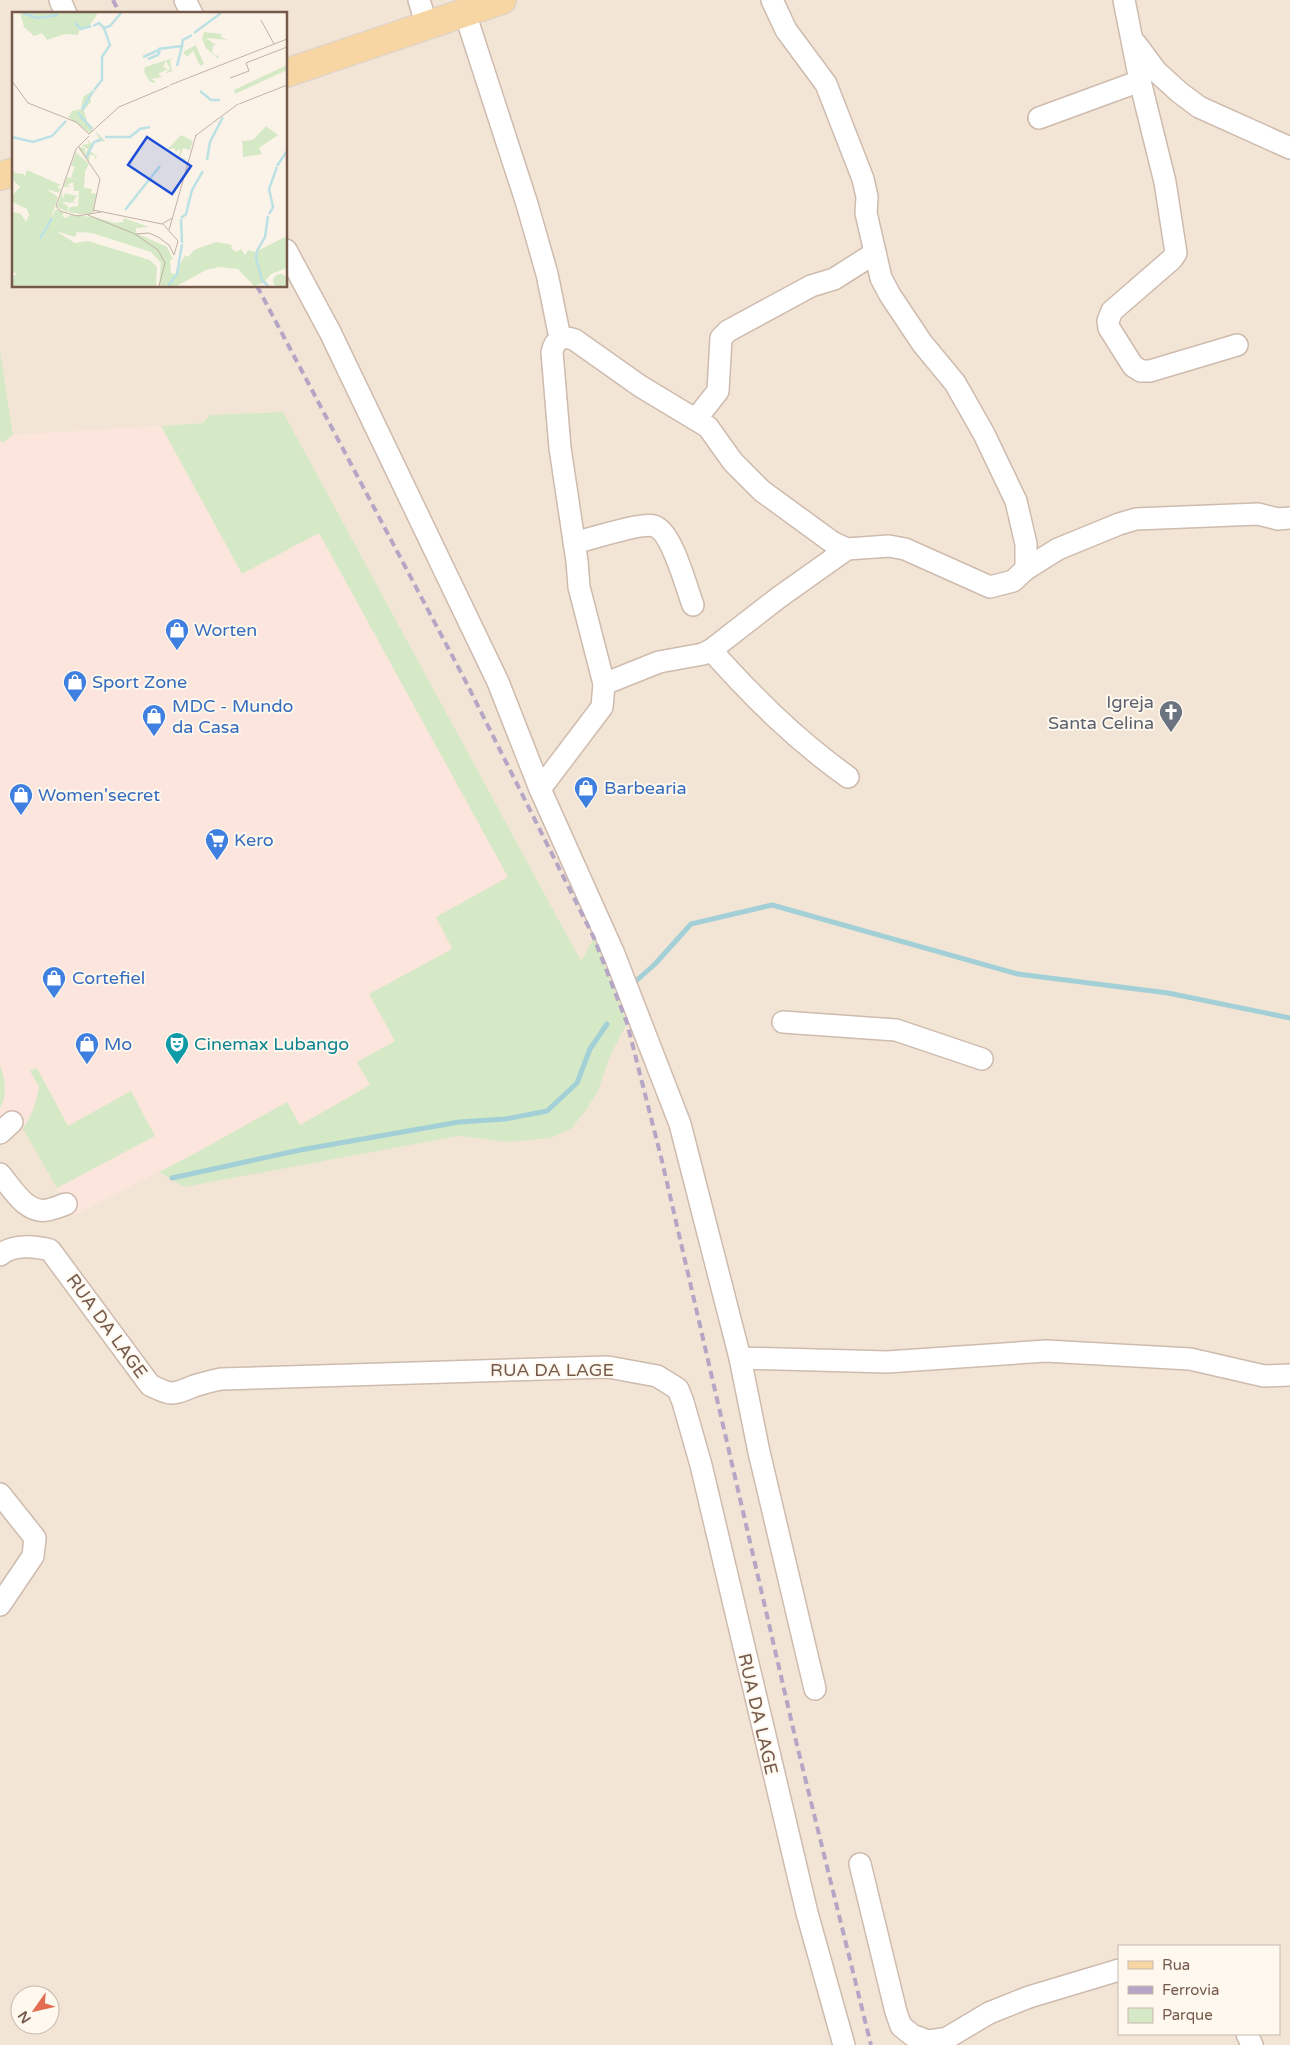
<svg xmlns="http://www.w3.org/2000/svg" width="1290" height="2045" font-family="'Varela Round',sans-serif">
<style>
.residential{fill:#f3e5d6;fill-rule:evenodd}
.commercial{fill:#fce5dc}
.green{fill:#d6e9c6}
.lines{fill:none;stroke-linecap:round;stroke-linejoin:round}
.stream{stroke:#a3d0d7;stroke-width:5}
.minor-casing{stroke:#cebbae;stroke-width:24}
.major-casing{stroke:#d8d1cd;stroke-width:30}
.minor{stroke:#fff;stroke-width:21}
.major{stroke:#f8d6a3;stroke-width:28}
.rail{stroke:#b6a6c6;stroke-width:4;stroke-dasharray:8 5;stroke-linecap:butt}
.labels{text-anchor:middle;stroke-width:4;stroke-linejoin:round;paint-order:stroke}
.shop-label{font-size:18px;fill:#366cbe;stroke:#fef8ee;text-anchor:start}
.worship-label{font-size:18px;fill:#5b616d;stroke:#fef8ee;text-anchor:end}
.culture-label{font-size:18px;fill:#0d838f;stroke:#fef8ee;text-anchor:start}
.street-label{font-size:18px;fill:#755a4c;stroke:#fef8ee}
.inset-river{fill:none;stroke:#bce1e5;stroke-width:2.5}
.inset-road{fill:none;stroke:#c2b1a5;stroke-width:1}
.view{fill:#1d4ed8;fill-opacity:0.15;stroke:#1d4ed8;stroke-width:2.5}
.inset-edge{fill:none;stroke:#755a4c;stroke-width:2.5}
</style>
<rect width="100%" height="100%" fill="#fcf3e8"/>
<!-- residential -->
<path class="residential" d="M0 0H1290V2045H0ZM14 14H286V286H14ZM1119 1946H1279V2034H1119ZM20 1995H50V2025H20Z"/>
<!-- commercial -->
<polygon class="commercial" points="0,350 14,435 203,423 210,415 283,412 581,961 547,1044 159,1172 73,1216 23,1129 0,1115"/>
<!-- green -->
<g class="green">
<polygon points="0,350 13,435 2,443 0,440"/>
<polygon points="283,412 581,961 594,938 627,1023 609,1058 598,1091 586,1110 572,1128 551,1138 510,1142 458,1136 184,1187 159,1172 73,1216 192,1155 287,1102 300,1125 370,1085 357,1062 395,1041 369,994 452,949 436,917 508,877 319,533 242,574 161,426 203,423 210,415"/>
<path d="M0 1065C5 1080 8 1094 0 1108Z"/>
<path d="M37 1068 68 1126 131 1091 155 1136 57 1188 23 1129C32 1115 36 1103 39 1087L30 1071Z"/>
</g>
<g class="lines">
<!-- stream -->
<g class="stream">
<polyline points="636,981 655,964 691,924 772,905 1018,974 1168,993 1290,1018"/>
<polyline points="172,1178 300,1150 459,1122 505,1119 547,1111 577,1083 590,1049 607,1024"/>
</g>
<!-- minor casing -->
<g class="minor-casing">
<g id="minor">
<polyline points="60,0 66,14"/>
<polyline points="185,0 192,14"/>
<polyline points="419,0 427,26"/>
<polyline points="772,0 786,30 826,84 863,179 867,197 866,213 881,278 890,295 922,343 955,383 984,434 1016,501 1026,544 1026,569"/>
<polyline points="1124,0 1140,81 1165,182 1176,253 1172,259 1112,311 1108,321 1109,328 1133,366 1141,371 1150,371 1237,345"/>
<polyline points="465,13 527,204 547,274 560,338"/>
<polyline points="1136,44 1156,71 1179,92 1199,107 1290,148"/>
<polyline points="1039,118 1140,81"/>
<polyline points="286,250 330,332 498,682 540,789 614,954 680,1124 740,1358 759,1452 815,1689"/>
<polyline points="696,419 718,391 721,338 728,331 811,286 834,279 875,253"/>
<path d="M574 543C590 539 642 522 654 526 672 531 686 587 693 605"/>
<path d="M711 650C753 697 796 740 848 777"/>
<polyline points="604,684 659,662 703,654 711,650 778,598 847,549"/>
<path d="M540 789 602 707 604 684 579 587 577 561 560 448 552 352C555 339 563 335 575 340L640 386 708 427 733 462 762 491 832 542 847 549 889 546 905 549 990 587 1013 581 1026 569 1058 549 1119 524 1136 519 1258 514 1278 519 1290 518"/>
<polyline points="783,1022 896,1030 982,1059"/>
<polyline points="0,1133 12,1122"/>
<path d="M0 1174C12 1188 26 1214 47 1210 53 1209 60 1206 66 1204"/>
<path d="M0 1255C13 1244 35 1246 50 1250L150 1385C172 1396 172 1395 194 1386 203 1383 212 1381 221 1379L608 1367 657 1376 678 1389 683 1402 701 1465 807 1913 844 2045"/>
<polyline points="740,1358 887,1362 1046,1351 1190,1359 1264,1376 1290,1375"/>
<polyline points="0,1494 35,1538 33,1556 0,1605"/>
<polyline points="860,1864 896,2012 901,2026 912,2035 928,2041 947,2038 989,2013 1029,1997 1119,1970"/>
<polyline points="1247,2034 1252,2045"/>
</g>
</g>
<!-- major casing -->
<g class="major-casing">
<g id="major">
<polyline points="286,73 502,0"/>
<polyline points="0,176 14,172"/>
</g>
</g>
<!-- minor -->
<use href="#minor" class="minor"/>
<!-- major -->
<use href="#major" class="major"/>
<!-- rail -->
<g class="rail">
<polyline points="113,0 120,14"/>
<polyline points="257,286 465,680 594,938 627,1023 662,1161 796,1741 871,2045"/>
</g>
</g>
<!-- icons -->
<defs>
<g id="shop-pin" transform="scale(1.25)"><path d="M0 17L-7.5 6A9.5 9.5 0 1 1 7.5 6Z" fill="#3f7fe0" stroke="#fef8ee"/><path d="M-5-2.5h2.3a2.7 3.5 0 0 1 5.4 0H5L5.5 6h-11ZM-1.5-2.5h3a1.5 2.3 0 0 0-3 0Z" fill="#fff"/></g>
<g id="church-pin" transform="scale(1.25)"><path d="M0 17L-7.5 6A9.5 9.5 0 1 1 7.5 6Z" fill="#6b7280" stroke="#fef8ee"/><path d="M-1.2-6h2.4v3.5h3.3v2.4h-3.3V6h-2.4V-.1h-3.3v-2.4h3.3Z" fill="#fff"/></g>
<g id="supermarket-pin" transform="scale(1.25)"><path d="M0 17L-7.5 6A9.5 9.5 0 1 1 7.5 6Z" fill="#3f7fe0" stroke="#fef8ee"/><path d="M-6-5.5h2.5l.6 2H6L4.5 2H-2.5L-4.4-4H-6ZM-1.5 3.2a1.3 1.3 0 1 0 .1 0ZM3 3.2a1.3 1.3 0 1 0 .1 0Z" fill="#fff"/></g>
<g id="theatre-pin" transform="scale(1.25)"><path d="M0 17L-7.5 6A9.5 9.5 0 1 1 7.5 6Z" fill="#0f9aa8" stroke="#fef8ee"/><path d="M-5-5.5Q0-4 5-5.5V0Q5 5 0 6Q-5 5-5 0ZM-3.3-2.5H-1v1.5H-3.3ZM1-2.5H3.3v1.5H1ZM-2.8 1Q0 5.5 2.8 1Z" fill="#fff"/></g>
</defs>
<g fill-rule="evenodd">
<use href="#shop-pin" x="177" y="630"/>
<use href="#shop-pin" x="75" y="682"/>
<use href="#church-pin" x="1171" y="712"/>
<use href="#shop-pin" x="154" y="716"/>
<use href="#shop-pin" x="586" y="788"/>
<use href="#shop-pin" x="21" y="795"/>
<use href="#supermarket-pin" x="217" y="840"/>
<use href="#shop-pin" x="54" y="978"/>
<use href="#shop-pin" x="87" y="1044"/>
<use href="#theatre-pin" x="177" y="1044"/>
</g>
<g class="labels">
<!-- shop labels -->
<g class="shop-label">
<text x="194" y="636">Worten</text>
<text x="92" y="688">Sport Zone</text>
<text x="172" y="712">MDC - Mundo<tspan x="172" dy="21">da Casa</tspan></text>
<text x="604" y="794">Barbearia</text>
<text x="38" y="801">Women'secret</text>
<text x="234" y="846">Kero</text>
<text x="72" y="984">Cortefiel</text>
<text x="104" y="1050">Mo</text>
</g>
<!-- worship labels -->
<g class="worship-label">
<text x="1154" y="708">Igreja<tspan x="1154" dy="21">Santa Celina</tspan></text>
</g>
<!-- culture labels -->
<g class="culture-label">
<text x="194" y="1050">Cinemax Lubango</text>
</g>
<!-- street labels -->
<g class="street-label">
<text transform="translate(107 1326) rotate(54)" y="6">RUA DA LAGE</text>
<text x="552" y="1376">RUA DA LAGE</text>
<text transform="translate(758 1714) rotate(77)" y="6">RUA DA LAGE</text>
</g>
</g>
<!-- overview -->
<g transform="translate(12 12)">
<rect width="275" height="275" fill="#fcf3e8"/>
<path d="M0 1H86L78 13 68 17 66 23 53 22 35 28 30 21 22 24 12 15 8 1ZM192 20 210 22 209 25 216 28 194 26 204 33H201L200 40 204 44 207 43 206 47 194 36 190 27ZM184 33 192 52 188 54 181 39 175 45 171 40ZM161 46 158 48 160 60 153 61 158 57 154 49 151 55 156 57 146 62 150 65 139 67 143 69V71L138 70 132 60 133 55ZM275 53V58L223 82 222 78ZM80 79H84L77 83 79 90 72 98 75 110 83 117 78 115 81 119 78 121 56 105 60 99 69 97 71 85ZM254 114 266 123 247 136 250 142 231 145 230 129 241 128ZM83 119 93 129 83 130 78 139 85 144 83 148V143H78L77 150 67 137V135L73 136V142L76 137 69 133 77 132 75 127 80 132 84 128H88ZM169 123 181 129 178 138 171 136 168 145 175 148 172 149 175 151 167 146 168 137 164 140 162 136 155 138ZM64 140 77 152 73 160 72 176 80 177 79 181 85 182 80 201 74 203 56 200 58 195 66 194 67 179H62L61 170 55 173 59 175H51L55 165 64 167 59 165 63 154H59ZM0 156 3 161 12 162V166L15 158 49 173 45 175 49 177 47 181 34 177 46 185 39 206 44 197 52 201 50 204 54 206 58 203 82 205 103 211 111 210 112 206 137 215 124 216V221L155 235 161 247 158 248 159 261 163 262 173 243 176 245 182 238 204 230 220 233 219 236 224 240 229 237 233 243 236 238 243 240 275 224V256L259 262 253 269 258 274 250 271 242 274 226 257 207 255 194 258 165 274H147L149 251 139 240 80 221 65 220 63 225 44 219 63 231 76 229 138 248 145 255 144 274H0V265L5 262 0 259V200L9 202 14 210 17 203 15 197 0 190V184L8 175 0 167ZM50 180 51 187 53 181 65 184 61 189 65 191 50 190 57 195 55 200 45 195ZM261 269a7 7 0 1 1 14 0a7 7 0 1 1-14 0Z" fill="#d6e9c6"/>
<path class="inset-river" d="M11 1 25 6 46 3M63 11 69 17 79 14M81 14 87 11 92 16 98 14 109 1M182 21 209 1M170 33 171 28 180 23M146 37 170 34 165 54M131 45 147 38M136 47 146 43 148 38M82 78 90 68V45L98 33 92 16M188 79 199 88H208M70 98 81 79M66 101 80 117M0 125 21 130 40 124 54 109M93 125H118L128 117 138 115M74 146 82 130 90 127M195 148 198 130 211 105M265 154 275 139M113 198 148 154M257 202 261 195 257 177 265 155M169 206 174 202 180 178 191 159M169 207 170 231M28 227 40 206M156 274 165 262 170 232M256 274 250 268 244 246 245 239 253 225 256 204"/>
<path class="inset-road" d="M249 8 262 32M218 66 237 59 234 51 275 35M0 69 16 91 64 110 77 122M158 73 275 27M227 92 275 73M77 122 107 95 157 74M77 124 64 137 44 194 48 199 65 204 89 200M183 124 226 92M66 134 88 167 81 200M81 198 150 212 160 206M76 203 123 222 146 238 153 251 147 274M151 212 166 229 162 243M157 218 184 123M124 222 137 221 146 225 157 233 162 243"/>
<path class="view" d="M135 125 179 154 160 182 116 153Z"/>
<rect width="275" height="275" class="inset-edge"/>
</g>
<!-- legend -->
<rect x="1118" y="1945" width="162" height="90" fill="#fef8ee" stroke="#c7b9ad"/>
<rect x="1128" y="1961" width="25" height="8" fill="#f8d6a3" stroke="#c7b9ad"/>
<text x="1162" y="1970" font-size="15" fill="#755a4c">Rua</text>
<rect x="1128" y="1986" width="25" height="8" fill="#b6a6c6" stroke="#c7b9ad"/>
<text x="1162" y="1995" font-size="15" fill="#755a4c">Ferrovia</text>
<rect x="1128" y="2008" width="25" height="15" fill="#d6e9c6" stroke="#c7b9ad"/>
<text x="1162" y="2020" font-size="15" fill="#755a4c">Parque</text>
<!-- north arrow -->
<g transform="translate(35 2010) rotate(236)"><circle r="24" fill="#fef8ee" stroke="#c7b9ad"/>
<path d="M0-4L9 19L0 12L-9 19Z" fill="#e26d51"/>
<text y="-8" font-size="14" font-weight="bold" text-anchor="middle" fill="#755a4c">N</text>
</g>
</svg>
